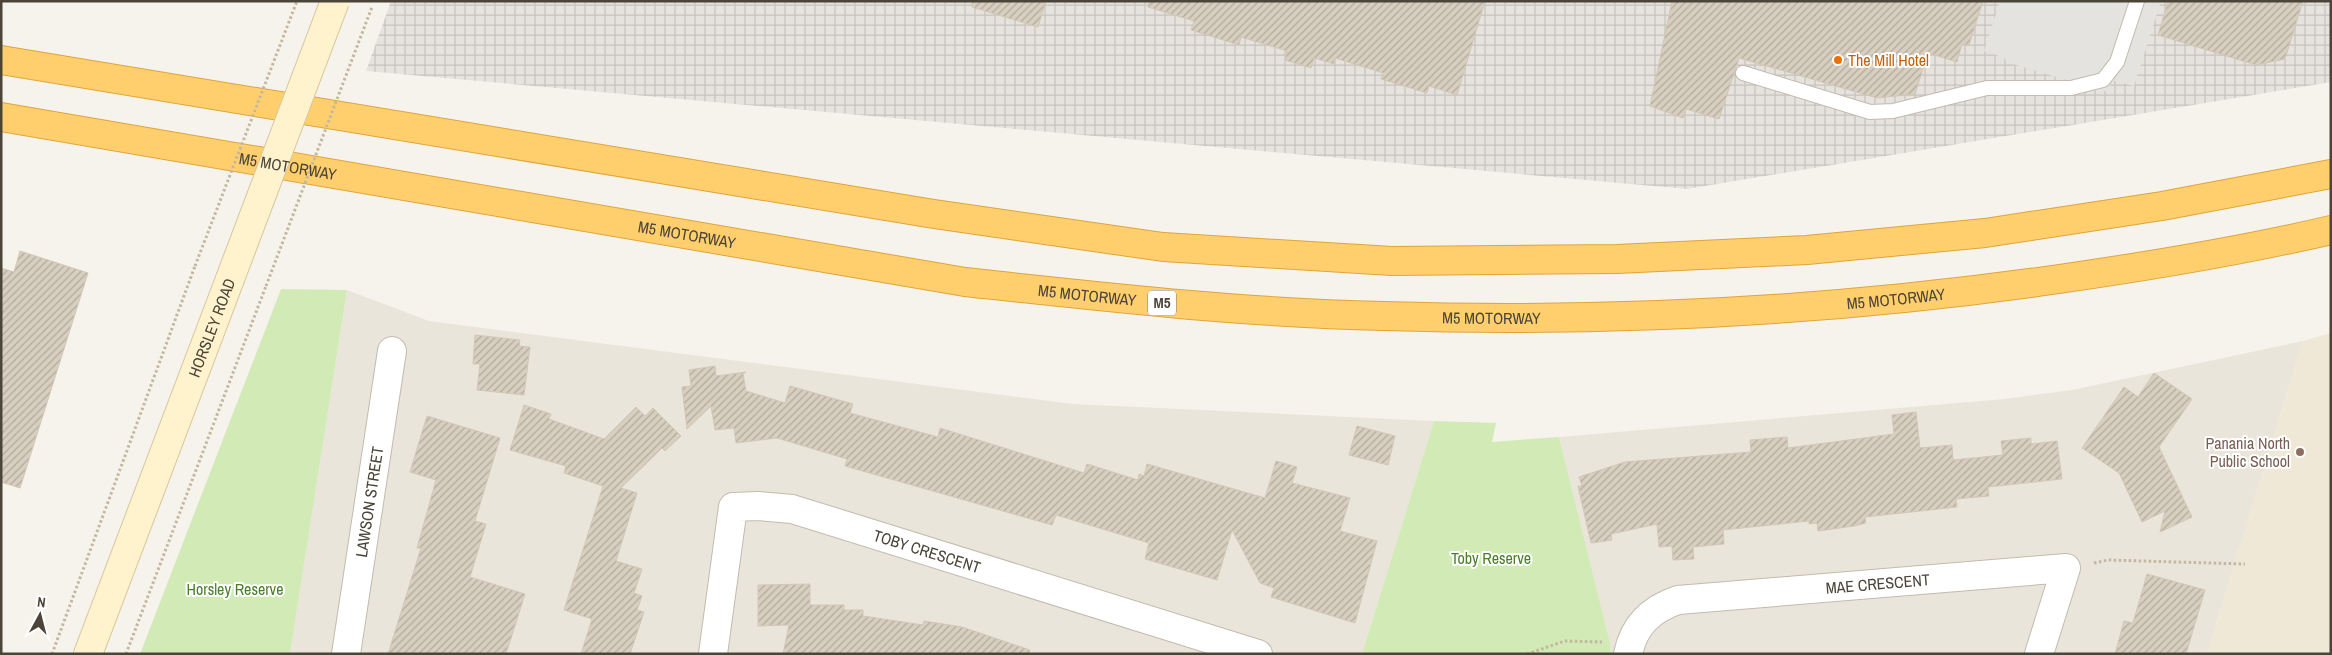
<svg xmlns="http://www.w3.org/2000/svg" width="2332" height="655" font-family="'Archivo Narrow',sans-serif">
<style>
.residential{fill:#eae5da}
.industrial{fill:url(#industrial-grid)}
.education{fill:#efe8d6}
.park{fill:#d2eab5}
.parking{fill:#e5e3e0}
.building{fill:url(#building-hatch);stroke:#d3c7b4}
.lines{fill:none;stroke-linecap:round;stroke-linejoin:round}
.service-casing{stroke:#c2bbae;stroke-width:16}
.minor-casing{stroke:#c2bbae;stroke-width:30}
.secondary-casing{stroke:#d6c79b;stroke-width:30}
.motorway-casing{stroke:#e0a43c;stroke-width:30}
.path{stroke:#c4b79f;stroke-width:3;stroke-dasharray:2.5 2.5;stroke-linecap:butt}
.service{stroke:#fff;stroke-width:14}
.minor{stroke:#fff;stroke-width:28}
.secondary{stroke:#fff3cd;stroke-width:28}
.motorway{stroke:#ffcf6e;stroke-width:28}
.secondary-bridge-casing{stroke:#d6c79b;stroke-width:30;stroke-linecap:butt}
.path-bridge{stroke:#c4b79f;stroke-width:3;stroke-dasharray:2.5 2.5;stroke-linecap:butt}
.secondary-bridge{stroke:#fff3cd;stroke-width:28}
.food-dot{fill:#e8710a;stroke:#fff;stroke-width:2}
.education-dot{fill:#8d6e63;stroke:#fff;stroke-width:2}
.labels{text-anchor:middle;stroke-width:4;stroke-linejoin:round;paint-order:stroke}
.shield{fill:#fff;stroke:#817c74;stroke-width:1}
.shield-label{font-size:15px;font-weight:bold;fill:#4b4439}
.food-label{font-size:16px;fill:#c56008;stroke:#fff;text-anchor:start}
.street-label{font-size:16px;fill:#4b4439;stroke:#fff}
.education-label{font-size:16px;fill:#785e54;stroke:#fff;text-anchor:end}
.park-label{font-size:16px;fill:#4a7f2a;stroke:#fff}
</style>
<defs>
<pattern id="industrial-grid" width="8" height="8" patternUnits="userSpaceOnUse" patternTransform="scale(1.25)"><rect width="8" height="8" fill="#e6e2dd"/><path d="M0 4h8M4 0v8" fill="none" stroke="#c7c3be"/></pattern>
<pattern id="building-hatch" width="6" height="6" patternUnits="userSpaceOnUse" patternTransform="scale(1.25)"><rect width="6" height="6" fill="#d8cfc1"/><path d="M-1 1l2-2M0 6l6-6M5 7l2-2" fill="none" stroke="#b1aa9e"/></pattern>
</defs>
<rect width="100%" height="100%" fill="#f6f3ec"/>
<!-- residential -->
<g class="residential">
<polygon points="347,290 429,321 1073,404 1434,421 1362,654 290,654"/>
<polygon points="2303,341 2207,654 1610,654 1611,647 1559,437 2005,399 2072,390"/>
</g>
<!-- industrial -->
<polygon class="industrial" points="391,1 2331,1 2331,82 1687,189 366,71"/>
<!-- education -->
<polygon class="education" points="2331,333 2331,654 2207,654 2303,341"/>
<!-- park -->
<g class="park">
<polygon points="281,289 347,290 290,654 140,654"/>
<polygon points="1434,421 1496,423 1492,442 1559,437 1611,647 1610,654 1362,654"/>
</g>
<!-- parking -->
<polygon class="parking" points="2000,1 2161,1 2134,86 2112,80 2108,92 2006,62 2005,58 1984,51"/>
<!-- building -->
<g class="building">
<polygon points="972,1 1046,1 1038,27 972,7"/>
<polygon points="1149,1 1485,1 1457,95 1429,86 1427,93 1381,79 1383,73 1335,58 1334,64 1314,58 1311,68 1285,60 1287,51 1241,37 1239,45 1191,30 1194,21 1148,7"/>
<polygon points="1672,1 1983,1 1969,45 1962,44 1957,62 1928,53 1915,94 1877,98 1739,58 1719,119 1686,109 1683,118 1650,106"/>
<polygon points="2168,1 2303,1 2285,59 2256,65 2158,35"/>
<polygon points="20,251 88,273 20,488 1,482 1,268 14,272"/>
<polygon points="475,335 520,340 519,346 530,347 524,395 477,390 480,364 473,364"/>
<polygon points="715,366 716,376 746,372 743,374 746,391 785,403 790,386 853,404 850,413 938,437 940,428 1084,473 1087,464 1138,480 1139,474 1144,476 1147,464 1265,498 1276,461 1297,467 1292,483 1350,498 1340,531 1377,541 1355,623 1271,597 1274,588 1260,583 1232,530 1217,580 1145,559 1149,543 1056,515 1052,525 845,466 847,459 777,438 736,443 734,428 715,430 711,406 687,429 682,387 691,386 689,370"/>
<polygon points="2154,373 2192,399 2159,447 2192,517 2160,532 2165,511 2142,522 2119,473 2082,448 2124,387 2138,397"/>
<polygon points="524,405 551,414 549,419 604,439 636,407 645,416 653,408 681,436 665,451 662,448 621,488 637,493 616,561 642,569 634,593 642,596 637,610 644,612 630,654 581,654 592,619 564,610 603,486 564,473 566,466 510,450"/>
<polygon points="1916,412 1920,448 1952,445 1953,460 2003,455 2001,441 2031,438 2031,444 2057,441 2062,479 1988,487 1989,496 1956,499 1957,507 1865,517 1866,523 1854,526 1818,531 1817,523 1809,524 1809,521 1723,530 1724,544 1693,547 1694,559 1673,560 1672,546 1659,547 1657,524 1611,534 1612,540 1591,543 1578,486 1582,486 1579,477 1625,462 1751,452 1750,440 1787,437 1788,448 1894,434 1892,415"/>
<polygon points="427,416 500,438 475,521 486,524 470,577 525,594 506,654 388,654 421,548 417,548 436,480 410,472"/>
<polygon points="1357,426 1395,436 1388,465 1349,455"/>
<polygon points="2147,574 2205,590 2186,654 2115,654 2124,621 2133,623"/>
<polygon points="810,584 810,605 844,605 844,610 863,610 863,616 923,625 924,621 962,627 1030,650 1029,654 783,654 789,625 758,626 758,585"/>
</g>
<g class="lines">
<!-- service casing -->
<g class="service-casing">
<polyline id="service" points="1743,73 1870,112 1893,111 1987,88 2071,88 2103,80 2117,62 2137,1"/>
</g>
<!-- minor casing -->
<g class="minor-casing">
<g id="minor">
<path id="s1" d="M346 654 392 351"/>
<path id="s2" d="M713 654 733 507 758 506 792 509 1258 654"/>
<path id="s3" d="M1628 654C1634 625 1651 609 1678 600L2066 568 2039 654"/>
</g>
</g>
<!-- secondary casing -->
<g class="secondary-casing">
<g id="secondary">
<path id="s4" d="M88 654 230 279"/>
</g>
</g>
<!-- motorway casing -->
<g class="motorway-casing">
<g id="motorway">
<polyline points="1,60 934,214 1163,247 1392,261 1617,259 1807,250 1985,233 2162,206 2331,174"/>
<path id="s5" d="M1 117 965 282C1104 297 1244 313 1384 316 1610 323 1836 311 2059 279 2150 266 2241 251 2331 230"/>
</g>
</g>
<!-- path -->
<g class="path">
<polyline points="2094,563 2108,560 2245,564"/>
<polyline points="52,654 195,266"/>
<polyline points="126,654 266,286"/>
<polyline points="1527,654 1565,641 1602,642"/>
</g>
<!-- service -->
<use href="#service" class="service"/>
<!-- minor -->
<use href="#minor" class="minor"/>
<!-- secondary -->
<use href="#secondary" class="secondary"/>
<!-- motorway -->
<use href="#motorway" class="motorway"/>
<!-- secondary-bridge casing -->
<g class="secondary-bridge-casing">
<polyline id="secondary-bridge" points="230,279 335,1"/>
</g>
<!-- path-bridge -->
<g class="path-bridge">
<polyline points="195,266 297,1"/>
<polyline points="266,286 372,7"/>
</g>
<!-- secondary-bridge -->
<use href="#secondary-bridge" class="secondary-bridge"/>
</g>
<!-- markers -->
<circle class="food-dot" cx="1838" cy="60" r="5"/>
<circle class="education-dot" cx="2300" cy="452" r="5"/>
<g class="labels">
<!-- shield labels -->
<rect class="shield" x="1148" y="290.5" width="28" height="25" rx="4"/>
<g class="shield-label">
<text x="1162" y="308">M5</text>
</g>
<!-- food labels -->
<g class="food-label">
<text x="1848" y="66">The Mill Hotel</text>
</g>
<!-- street labels -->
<g class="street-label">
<text dy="6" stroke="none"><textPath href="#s5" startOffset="291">M5 MOTORWAY</textPath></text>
<text dy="6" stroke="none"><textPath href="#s5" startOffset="696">M5 MOTORWAY</textPath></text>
<text dy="6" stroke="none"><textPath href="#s5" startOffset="1101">M5 MOTORWAY</textPath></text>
<text dy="6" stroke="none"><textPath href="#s5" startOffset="1911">M5 MOTORWAY</textPath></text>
<text dy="6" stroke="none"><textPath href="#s5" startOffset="1506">M5 MOTORWAY</textPath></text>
<text dy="6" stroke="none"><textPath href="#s4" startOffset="349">HORSLEY ROAD</textPath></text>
<text dy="6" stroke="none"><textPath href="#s1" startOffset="154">LAWSON STREET</textPath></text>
<text dy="6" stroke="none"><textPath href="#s2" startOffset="349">TOBY CRESCENT</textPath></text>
<text dy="6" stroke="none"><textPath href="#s3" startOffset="278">MAE CRESCENT</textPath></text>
</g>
<!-- education labels -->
<g class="education-label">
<text x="2290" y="449">Panania North<tspan x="2290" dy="18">Public School</tspan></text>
</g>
<!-- park labels -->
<g class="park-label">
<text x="1491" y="564">Toby Reserve</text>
<text x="235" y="595">Horsley Reserve</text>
</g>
</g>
<!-- border -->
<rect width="2332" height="655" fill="none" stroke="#4b4439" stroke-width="5"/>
<!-- north arrow -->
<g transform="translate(40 615) rotate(7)" stroke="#ffffff" stroke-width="4" paint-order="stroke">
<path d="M0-4L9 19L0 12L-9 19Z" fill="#4b4439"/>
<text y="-8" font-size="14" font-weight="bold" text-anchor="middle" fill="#4b4439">N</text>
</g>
</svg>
